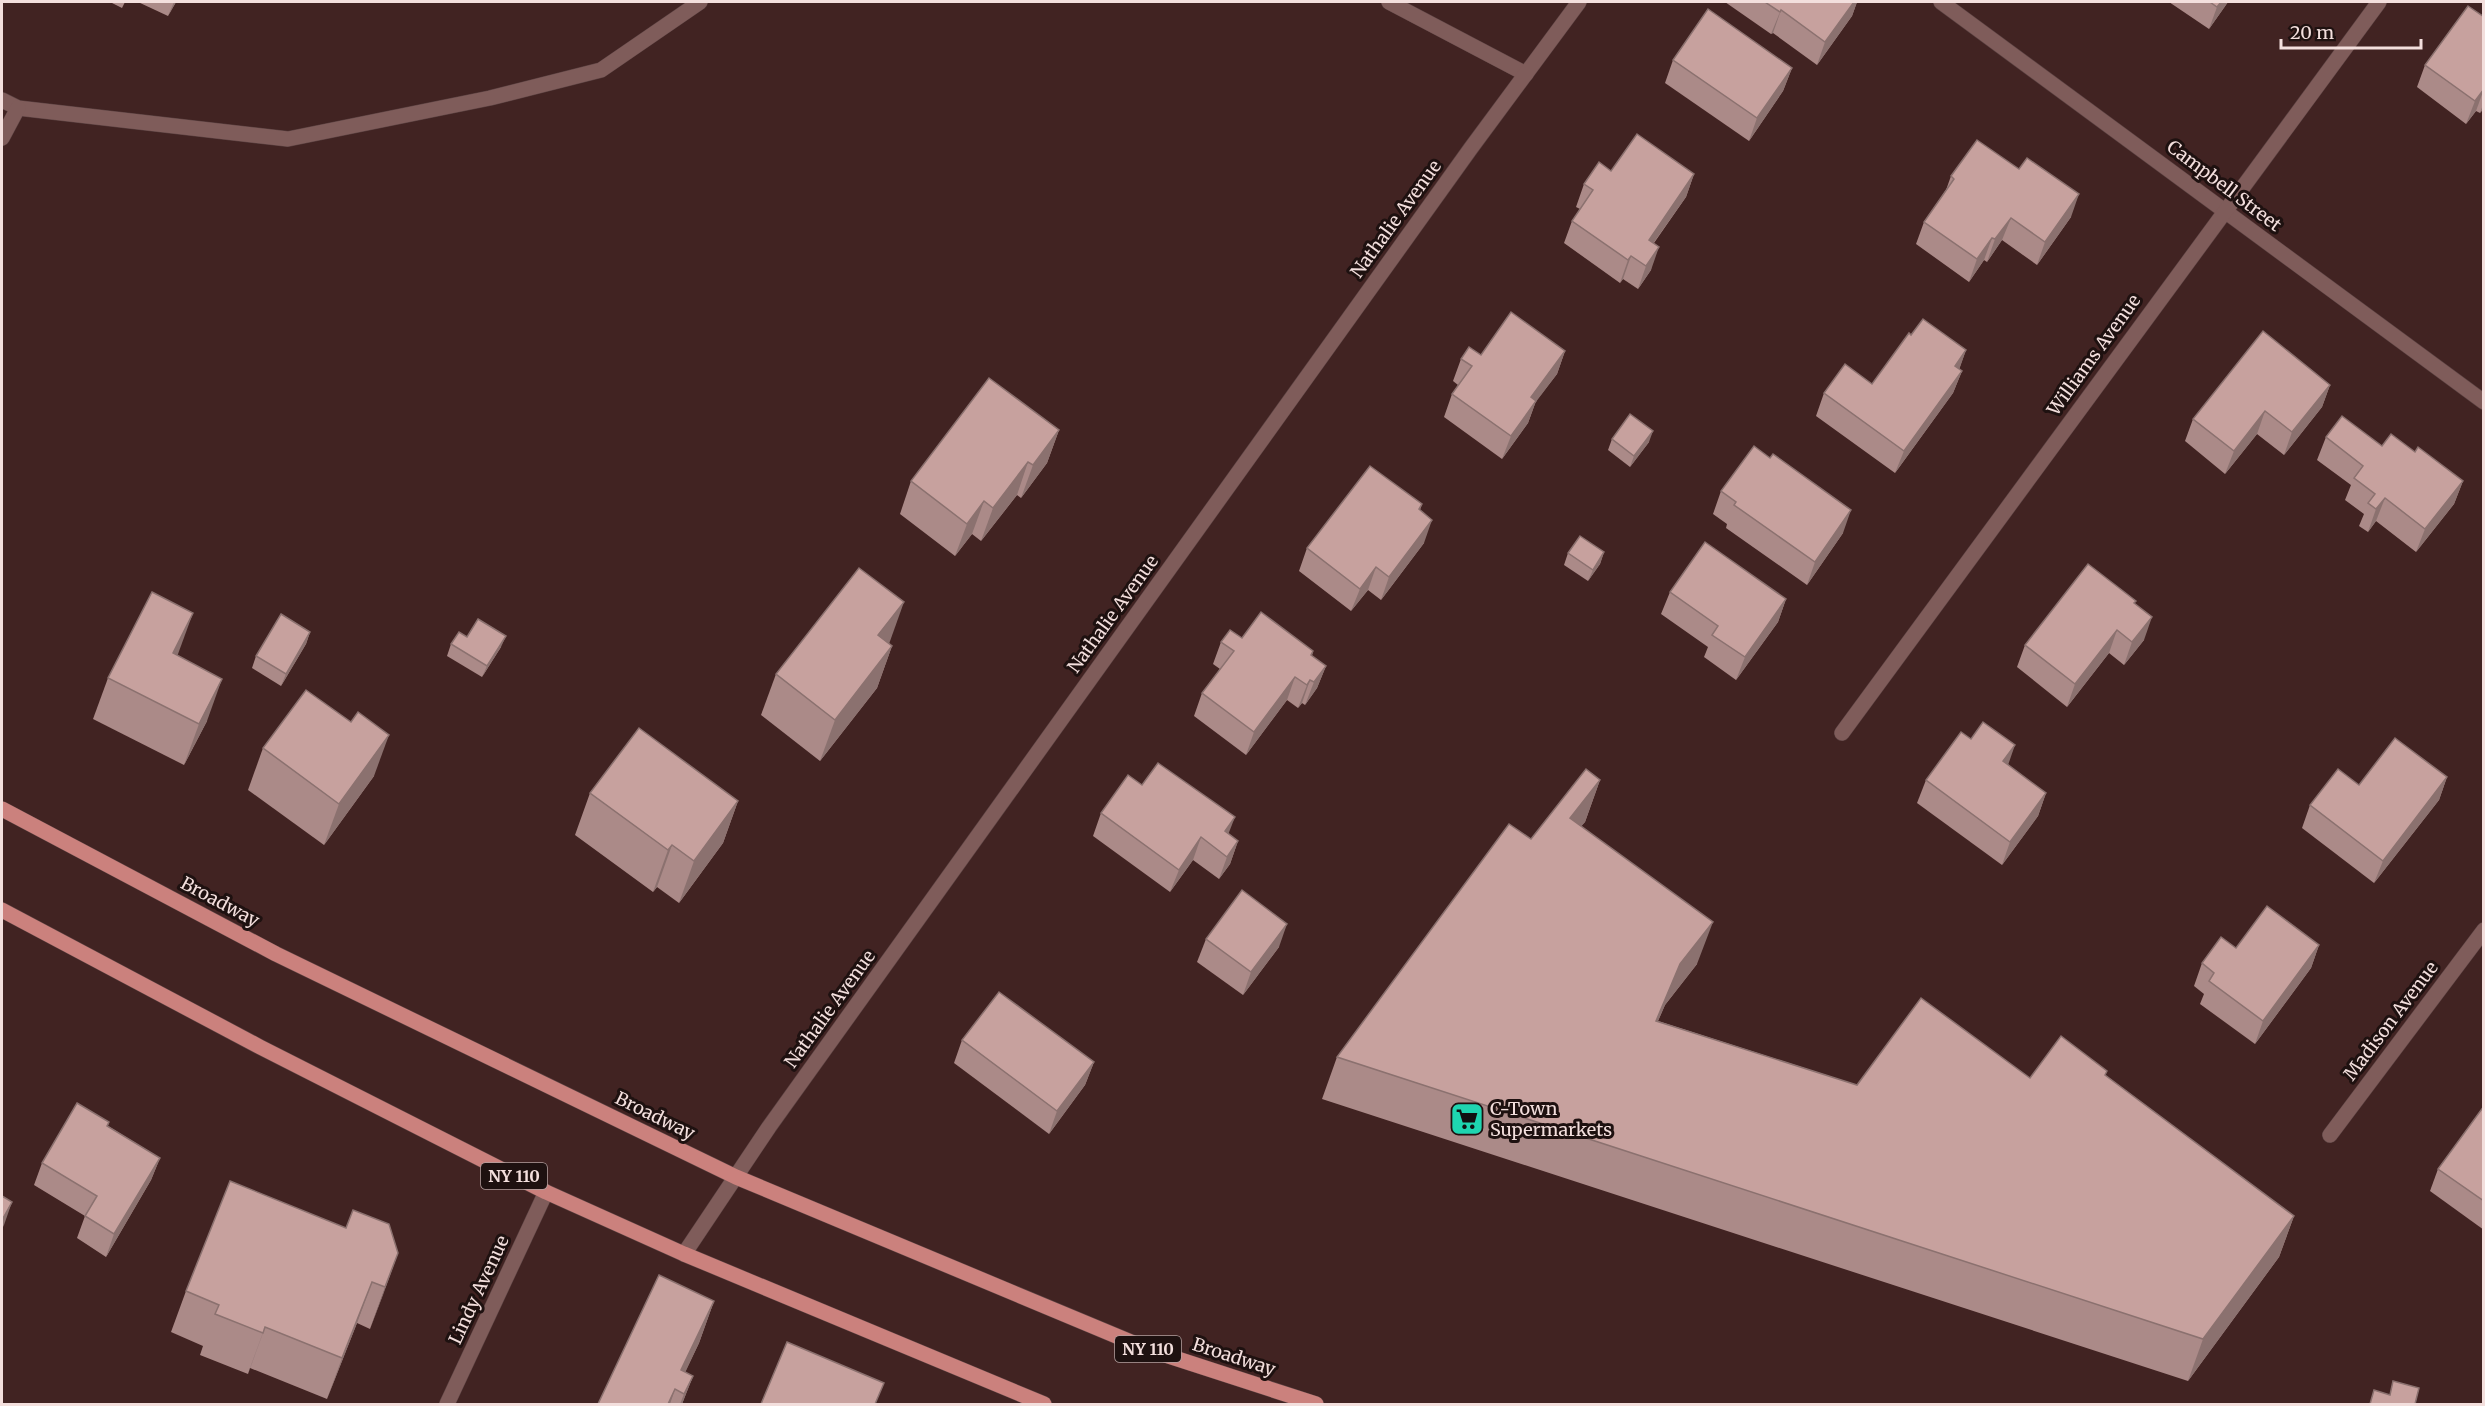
<svg xmlns="http://www.w3.org/2000/svg" width="2485" height="1406" font-family="Merriweather,serif">
<style>
.lines{fill:none;stroke-linecap:round;stroke-linejoin:round}
.minor-casing{stroke:#5b4242;stroke-width:16}
.major-casing{stroke:#5b4242;stroke-width:16}
.minor{stroke:#7f5c5a;stroke-width:15}
.major{stroke:#cb817d;stroke-width:15}
.wall{fill:#ab8a88}
.shaded-wall{fill:#8b716f}
.building{fill:#c7a19e;stroke:#8b716f;stroke-width:1.5}
.labels{text-anchor:middle;stroke-width:6;stroke-linejoin:round;paint-order:stroke}
.shield{fill:#1e1110;stroke:#b3a1a0;stroke-width:1.5}
.shield-label{font-size:16px;font-weight:bold;fill:#f3dfdd}
.street-label{font-size:18px;fill:#f3dfdd;stroke:#1e1110}
.poi-label{font-size:18px;fill:#f3dfdd;stroke:#1e1110;text-anchor:start}
</style>
<rect width="100%" height="100%" fill="#412322"/>
<g class="lines">
<!-- minor casing -->
<g class="minor-casing">
<g id="minor">
<polyline points="1389,2 1526,74"/>
<polyline points="1941,2 2484,402"/>
<polyline points="2,100 18,108 288,139 490,98 601,70 700,2"/>
<polyline points="2,138 18,108"/>
<polyline points="1842,733 2379,2"/>
<polyline points="2330,1135 2484,930"/>
<polyline points="684,1254 769,1127 1471,148 1579,2"/>
<polyline points="447,1404 546,1192"/>
</g>
</g>
<!-- major casing -->
<g class="major-casing">
<g id="major">
<polyline points="2,809 276,954 736,1177 1150,1350 1316,1404"/>
<polyline points="2,910 260,1047 546,1192 684,1254 1044,1404"/>
</g>
</g>
<!-- minor -->
<use href="#minor" class="minor"/>
<!-- major -->
<use href="#major" class="major"/>
</g>
<!-- wall -->
<g class="wall">
<polygon points="110,2 125,2 122,8"/>
<polygon points="138,2 176,2 168,16"/>
<polygon points="1725,2 1857,2 1852,16 1817,65 1773,33 1771,34"/>
<polygon points="2169,2 2228,2 2209,29"/>
<polygon points="2484,17 2484,108 2480,113 2476,111 2466,124 2417,87 2425,65"/>
<polygon points="1673,60 1792,68 1783,91 1749,141 1665,83"/>
<polygon points="1611,171 1694,174 1686,197 1654,243 1651,270 1638,289 1623,279 1620,283 1564,243 1572,221 1580,209 1576,207 1584,184"/>
<polygon points="1951,176 2071,217 2037,265 2002,240 1987,262 1984,260 1969,282 1916,244 1924,222 1946,190"/>
<polygon points="1911,335 1966,350 1959,369 1962,371 1953,393 1895,473 1816,416 1824,393 1872,384"/>
<polygon points="1565,351 1557,374 1536,401 1528,423 1502,459 1444,417 1452,394 1458,385 1453,381 1461,359 1481,355"/>
<polygon points="2330,385 2322,407 2284,455 2257,434 2225,474 2185,441 2193,419"/>
<polygon points="1059,430 1047,463 1021,498 1017,495 981,541 972,534 955,556 900,514 911,481"/>
<polygon points="2326,437 2415,452 2463,481 2454,504 2416,552 2376,521 2368,532 2359,526 2364,514 2345,500 2351,485 2317,460"/>
<polygon points="1612,439 1649,442 1630,467 1608,450"/>
<polygon points="1770,458 1843,533 1807,585 1726,528 1727,524 1713,514 1721,491"/>
<polygon points="1422,504 1420,510 1424,543 1381,600 1368,590 1351,611 1299,571 1307,548"/>
<polygon points="1604,552 1600,564 1588,581 1564,565 1568,553"/>
<polygon points="1670,592 1786,599 1778,622 1736,680 1704,657 1708,647 1661,614"/>
<polygon points="2135,604 2144,640 2124,665 2109,653 2067,707 2017,667 2025,645"/>
<polygon points="310,632 306,644 281,686 252,668 256,656"/>
<polygon points="467,637 501,647 482,677 447,656 451,644"/>
<polygon points="1242,638 1313,651 1312,656 1326,666 1317,688 1305,705 1302,703 1298,708 1287,700 1246,755 1194,716 1202,693 1220,669 1213,664 1221,642"/>
<polygon points="889,644 892,646 877,688 820,761 761,715 776,674"/>
<polygon points="177,656 207,721 184,765 93,719 108,678"/>
<polygon points="351,722 374,776 324,845 248,790 263,748"/>
<polygon points="2008,765 2046,793 2038,816 2002,865 1917,803 1926,780"/>
<polygon points="2447,777 2439,800 2374,883 2302,828 2310,805 2359,785"/>
<polygon points="1600,780 1585,822 1581,826 1697,964 1665,1005 1658,1021 1857,1085 2105,1075 2294,1216 2279,1257 2188,1381 1322,1099 1337,1057 1531,839"/>
<polygon points="1142,785 1229,834 1238,841 1230,864 1219,879 1193,860 1170,892 1093,836 1101,813"/>
<polygon points="590,793 738,801 723,843 679,903 657,887 653,892 575,835"/>
<polygon points="1206,939 1279,947 1243,995 1197,962"/>
<polygon points="2319,945 2311,968 2255,1044 2200,1004 2204,994 2194,986 2202,963 2236,948"/>
<polygon points="962,1040 1094,1062 1085,1085 1049,1134 954,1063"/>
<polygon points="2484,1106 2484,1230 2430,1191 2438,1169"/>
<polygon points="109,1122 108,1126 160,1158 151,1180 106,1257 77,1238 85,1216 34,1185 42,1163"/>
<polygon points="398,1253 370,1329 357,1323 327,1399 250,1368 248,1374 200,1355 203,1346 171,1332 186,1291"/>
<polygon points="714,1301 699,1343 685,1372 693,1376 682,1404 598,1404"/>
</g>
<!-- shaded-wall -->
<g class="shaded-wall">
<polygon points="174,2 176,2 168,16"/>
<polygon points="1854,2 1857,2 1852,16 1817,65 1825,42"/>
<polygon points="2221,2 2228,2 2209,29 2217,7"/>
<polygon points="1781,10 1773,33 1771,34 1780,12"/>
<polygon points="1792,68 1783,91 1749,141 1757,118"/>
<polygon points="2484,89 2476,111 2466,124 2475,101"/>
<polygon points="2484,102 2484,108 2480,113"/>
<polygon points="1694,174 1686,197 1640,262 1649,240"/>
<polygon points="2079,194 2071,217 2037,265 2045,242"/>
<polygon points="2011,218 2002,240 1987,262 1995,239"/>
<polygon points="1992,238 1984,260 1969,282 1977,259"/>
<polygon points="1659,247 1651,270 1638,289 1646,266"/>
<polygon points="1631,256 1623,279 1620,283 1628,260"/>
<polygon points="1966,350 1958,373 1955,366"/>
<polygon points="1565,351 1557,374 1523,419 1531,397"/>
<polygon points="1962,371 1953,393 1895,473 1904,451"/>
<polygon points="2330,385 2322,407 2284,455 2292,432"/>
<polygon points="1536,401 1528,423 1502,459 1511,436"/>
<polygon points="2265,411 2257,434 2225,474 2234,451"/>
<polygon points="1059,430 1047,463 1021,498 1033,465"/>
<polygon points="1653,431 1649,442 1630,467 1634,456"/>
<polygon points="1028,462 1017,495 981,541 993,508"/>
<polygon points="2463,481 2454,504 2416,552 2425,529"/>
<polygon points="2385,498 2376,521 2368,532 2376,509"/>
<polygon points="984,501 972,534 955,556 967,524"/>
<polygon points="1851,510 1843,533 1807,585 1815,562"/>
<polygon points="1432,520 1424,543 1381,600 1389,577"/>
<polygon points="1604,552 1600,564 1588,581 1593,570"/>
<polygon points="1376,567 1368,590 1351,611 1360,589"/>
<polygon points="1786,599 1778,622 1736,680 1745,657"/>
<polygon points="904,602 889,644 878,635"/>
<polygon points="193,613 178,654 157,695 173,653"/>
<polygon points="2152,617 2144,640 2124,665 2132,642"/>
<polygon points="2117,630 2109,653 2067,707 2075,684"/>
<polygon points="310,632 306,644 281,686 286,674"/>
<polygon points="506,636 501,647 482,677 487,666"/>
<polygon points="892,646 877,688 820,761 835,720"/>
<polygon points="1326,666 1317,688 1305,705 1314,682"/>
<polygon points="1295,677 1287,700 1246,755 1254,732"/>
<polygon points="222,679 207,721 184,765 199,724"/>
<polygon points="1310,680 1302,703 1298,708 1307,685"/>
<polygon points="389,735 374,776 324,845 339,804"/>
<polygon points="2015,745 2007,768 2003,761"/>
<polygon points="2447,777 2439,800 2374,883 2383,861"/>
<polygon points="1600,780 1585,822 1554,859 1570,818"/>
<polygon points="2046,793 2038,816 2002,865 2010,842"/>
<polygon points="738,801 723,843 679,903 694,861"/>
<polygon points="1235,817 1226,840 1225,831"/>
<polygon points="1201,837 1193,860 1170,892 1179,870"/>
<polygon points="1238,841 1230,864 1219,879 1227,857"/>
<polygon points="672,845 657,887 653,892 668,850"/>
<polygon points="1713,922 1697,964 1665,1005 1640,1062 1656,1021 1680,964"/>
<polygon points="1287,924 1279,947 1243,995 1251,972"/>
<polygon points="2319,945 2311,968 2255,1044 2263,1021"/>
<polygon points="1094,1062 1085,1085 1049,1134 1057,1111"/>
<polygon points="160,1158 151,1180 106,1257 114,1234"/>
<polygon points="12,1202 4,1225 2,1229 2,1220"/>
<polygon points="2294,1216 2279,1257 2188,1381 2203,1339"/>
<polygon points="398,1253 383,1295 370,1329 385,1287"/>
<polygon points="372,1282 357,1323 327,1399 342,1358"/>
<polygon points="714,1301 699,1343 677,1390 675,1389 670,1404 668,1404 681,1370"/>
<polygon points="265,1327 250,1368 248,1374 263,1333"/>
<polygon points="693,1376 682,1404 680,1404 684,1394"/>
</g>
<!-- building -->
<g class="building">
<polygon points="1765,2 1854,2 1825,42 1781,10 1780,12"/>
<polygon points="2210,2 2221,2 2217,7"/>
<polygon points="2468,6 2484,17 2484,89 2475,101 2425,65"/>
<polygon points="1708,9 1792,68 1757,118 1673,60"/>
<polygon points="1637,134 1694,174 1649,240 1659,247 1646,266 1631,256 1628,260 1572,221 1593,190 1584,184 1599,162 1611,171"/>
<polygon points="1977,140 2019,169 2027,158 2079,194 2045,242 2011,218 1995,239 1992,238 1977,259 1924,222 1954,179 1951,176"/>
<polygon points="1511,312 1565,351 1531,397 1536,401 1511,436 1452,394 1472,366 1461,359 1469,347 1481,355"/>
<polygon points="1923,319 1966,350 1955,366 1962,371 1904,451 1824,393 1845,364 1872,384 1909,333 1911,335"/>
<polygon points="2263,331 2330,385 2292,432 2265,411 2234,451 2193,419"/>
<polygon points="989,378 1059,430 1033,465 1028,462 993,508 984,501 967,524 911,481"/>
<polygon points="1630,414 1653,431 1634,456 1612,439"/>
<polygon points="2342,416 2382,446 2391,434 2415,452 2418,447 2463,481 2425,529 2385,498 2376,509 2368,503 2375,494 2354,478 2363,466 2326,437"/>
<polygon points="1754,446 1770,458 1773,454 1851,510 1815,562 1734,505 1736,502 1721,491"/>
<polygon points="1370,466 1422,504 1419,509 1432,520 1389,577 1376,567 1360,589 1307,548"/>
<polygon points="1580,536 1604,552 1593,570 1568,553"/>
<polygon points="1705,542 1786,599 1745,657 1712,635 1718,626 1670,592"/>
<polygon points="2088,564 2136,601 2134,603 2152,617 2132,642 2117,630 2075,684 2025,645"/>
<polygon points="859,568 904,602 878,635 892,646 835,720 776,674"/>
<polygon points="152,592 193,613 173,653 222,679 199,724 108,678"/>
<polygon points="1261,612 1313,651 1311,655 1326,666 1314,682 1310,680 1307,685 1295,677 1254,732 1202,693 1234,651 1221,642 1230,630 1242,638"/>
<polygon points="281,614 310,632 286,674 256,656"/>
<polygon points="478,619 506,636 487,666 451,644 459,632 467,637"/>
<polygon points="306,690 351,722 358,712 389,735 339,804 263,748"/>
<polygon points="1983,722 2015,745 2003,761 2046,793 2010,842 1926,780 1961,732 1971,739"/>
<polygon points="639,728 738,801 694,861 672,845 668,850 590,793"/>
<polygon points="2395,738 2447,777 2383,861 2310,805 2338,769 2359,785"/>
<polygon points="1158,763 1235,817 1225,831 1238,841 1227,857 1201,837 1179,870 1101,813 1128,775 1142,785"/>
<polygon points="1586,769 1600,780 1570,818 1713,922 1680,964 1656,1021 1857,1085 1921,998 2030,1078 2061,1036 2107,1071 2105,1075 2294,1216 2203,1339 1337,1057 1509,824 1531,839"/>
<polygon points="1242,890 1287,924 1251,972 1206,939"/>
<polygon points="2267,906 2319,945 2263,1021 2209,981 2214,973 2202,963 2221,937 2236,948"/>
<polygon points="999,992 1094,1062 1057,1111 962,1040"/>
<polygon points="77,1103 109,1122 107,1126 160,1158 114,1234 85,1216 97,1196 42,1163"/>
<polygon points="2484,1106 2484,1201 2438,1169"/>
<polygon points="230,1181 346,1228 353,1210 389,1224 398,1253 385,1287 372,1282 342,1358 265,1327 263,1333 215,1314 219,1305 186,1291"/>
<polygon points="2,1196 12,1202 2,1220"/>
<polygon points="659,1275 714,1301 681,1370 693,1376 684,1394 675,1389 668,1404 598,1404"/>
<polygon points="787,1342 884,1383 875,1404 761,1404"/>
<polygon points="2393,1381 2419,1388 2415,1404 2370,1404 2374,1390 2390,1395"/>
</g>
<!-- icons -->
<defs>
<g id="supermarket-square" transform="scale(1.725)"><rect x="-9" y="-9" width="18" height="18" rx="4" fill="#1ed5b0" stroke="#1e1110"/><path d="M-6-5.5h2.5l.6 2H6L4.5 2H-2.5L-4.4-4H-6ZM-1.5 3.2a1.3 1.3 0 1 0 .1 0ZM3 3.2a1.3 1.3 0 1 0 .1 0Z" fill="#111"/></g>
</defs>
<g fill-rule="evenodd">
<use href="#supermarket-square" x="1467" y="1119"/>
</g>
<g class="labels">
<!-- shield labels -->
<g class="shield">
<rect x="481" y="1163" width="66" height="26" rx="4.5"/>
<rect x="1115" y="1336" width="66" height="26" rx="4.5"/>
</g>
<g class="shield-label">
<text x="514" y="1182">NY 110</text>
<text x="1148" y="1355">NY 110</text>
</g>
<!-- street labels -->
<g class="street-label">
<text transform="translate(2224 186) rotate(37)" y="6">Campbell Street</text>
<text transform="translate(1396 219) rotate(-54)" y="6">Nathalie Avenue</text>
<text transform="translate(2094 355) rotate(-54)" y="6">Williams Avenue</text>
<text transform="translate(1113 614) rotate(-54)" y="6">Nathalie Avenue</text>
<text transform="translate(220 902) rotate(28)" y="6">Broadway</text>
<text transform="translate(830 1009) rotate(-54)" y="6">Nathalie Avenue</text>
<text transform="translate(2391 1021) rotate(-53)" y="6">Madison Avenue</text>
<text transform="translate(655 1116) rotate(26)" y="6">Broadway</text>
<text transform="translate(479 1290) rotate(-65)" y="6">Lindy Avenue</text>
<text transform="translate(1234 1357) rotate(18)" y="6">Broadway</text>
</g>
<!-- poi labels -->
<g class="poi-label">
<text x="1490" y="1115">C‑Town<tspan x="1490" dy="21">Supermarkets</tspan></text>
</g>
</g>
<!-- border -->
<rect width="2485" height="1406" fill="none" stroke="#f3dfdd" stroke-width="6"/>
<!-- scale -->
<path d="M2281 39v9h140v-9" fill="none" stroke="#f3dfdd" stroke-width="3"/>
<text x="2290" y="39" font-size="18" fill="#f3dfdd" stroke="#1e1110" stroke-width="4.5" paint-order="stroke">20 m</text>
</svg>
